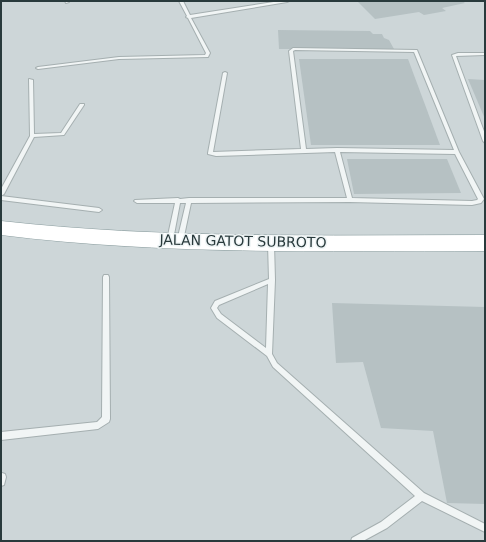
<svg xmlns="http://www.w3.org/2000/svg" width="486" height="542" font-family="'DejaVu Sans',sans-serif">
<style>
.built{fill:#cdd6d8}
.building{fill:#b6c1c3}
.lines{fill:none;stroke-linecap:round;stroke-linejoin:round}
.service-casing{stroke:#a5afb0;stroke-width:2}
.trunk-casing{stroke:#879a9c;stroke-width:1}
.service{fill:#f1f5f5;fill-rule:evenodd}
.trunk{fill:#fff;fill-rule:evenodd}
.labels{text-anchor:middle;stroke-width:3;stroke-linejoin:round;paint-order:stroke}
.street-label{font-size:14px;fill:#293a3c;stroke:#eef4f5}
</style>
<rect width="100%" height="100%" fill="#dfe6e7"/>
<!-- built -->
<rect class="built" x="1" y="1" width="484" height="540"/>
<!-- building -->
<g class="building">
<polygon points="357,1 462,1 465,3 442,8 446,11 424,15 419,12 375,19"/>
<polygon points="278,30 370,31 373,34 382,34 384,38 389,40 394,49 279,49"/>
<polygon points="299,59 408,59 440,145 311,145"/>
<polygon points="468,79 485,80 485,119"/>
<polygon points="347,159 447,159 461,193 354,194"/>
<polygon points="332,303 485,307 485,504 447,503 433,431 381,428 363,362 336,363"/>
</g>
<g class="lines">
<!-- service casing -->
<g class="service-casing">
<g id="service">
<polygon points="65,1 69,1 69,2 66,3"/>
<polygon points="179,1 183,1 190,15 280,1 289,1 287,2 191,18 210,53 208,57 119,59 38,69 36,68 38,67 119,57 205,55 206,53 188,18 186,17 187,16"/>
<path d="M293 48 417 50 459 152 484 199 481 203 472 205 350 202 191 203 183 241 180 243 177 241 186 203H180L173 240 172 242H168L167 240 175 203H137L134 201 135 200 178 198 180 199 189 198H347L335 152 216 156 208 154V153L223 73 225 72 227 73 213 152 301 149 289 51ZM295 50 414 52 454 150 337 148 306 149 293 51ZM340 152 455 154 478 199 477 200 472 201 352 198Z"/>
<polygon points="458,53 485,53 485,55 456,56 485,134 485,143 483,141 452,55"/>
<polygon points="29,79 33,80 34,134 61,133 80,104 84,104 84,105 64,135 34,137 4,194 1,196 1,189 30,136"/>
<polygon points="1,196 99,208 102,210 99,212 1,200"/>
<path d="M269 242H271L274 244 275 280 272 354 277 363 424 493 485 524V532L422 501 387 528 363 541H351L352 538 381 522 415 496 273 367 267 356 217 318 211 308 215 301 269 279 268 244ZM268 284 266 348 221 314 217 308 219 305Z"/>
<polygon points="104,275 108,275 109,277 110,419 109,422 98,429 1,440 1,432 97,422 102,417 103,277"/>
<polygon points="2,473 5,474 6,477 4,485 1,486 1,474"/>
</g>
</g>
<!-- trunk casing -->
<g class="trunk-casing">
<path id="trunk" d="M1 221C161 239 324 235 485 235V251C324 251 161 255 1 235Z"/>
</g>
<!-- service -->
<use href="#service" class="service"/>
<!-- trunk -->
<use href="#trunk" class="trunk"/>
</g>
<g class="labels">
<!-- street labels -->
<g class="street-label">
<text transform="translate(243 241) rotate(1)" y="5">JALAN GATOT SUBROTO</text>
</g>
</g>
<!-- border -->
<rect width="486" height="542" fill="none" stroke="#293a3c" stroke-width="4"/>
</svg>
